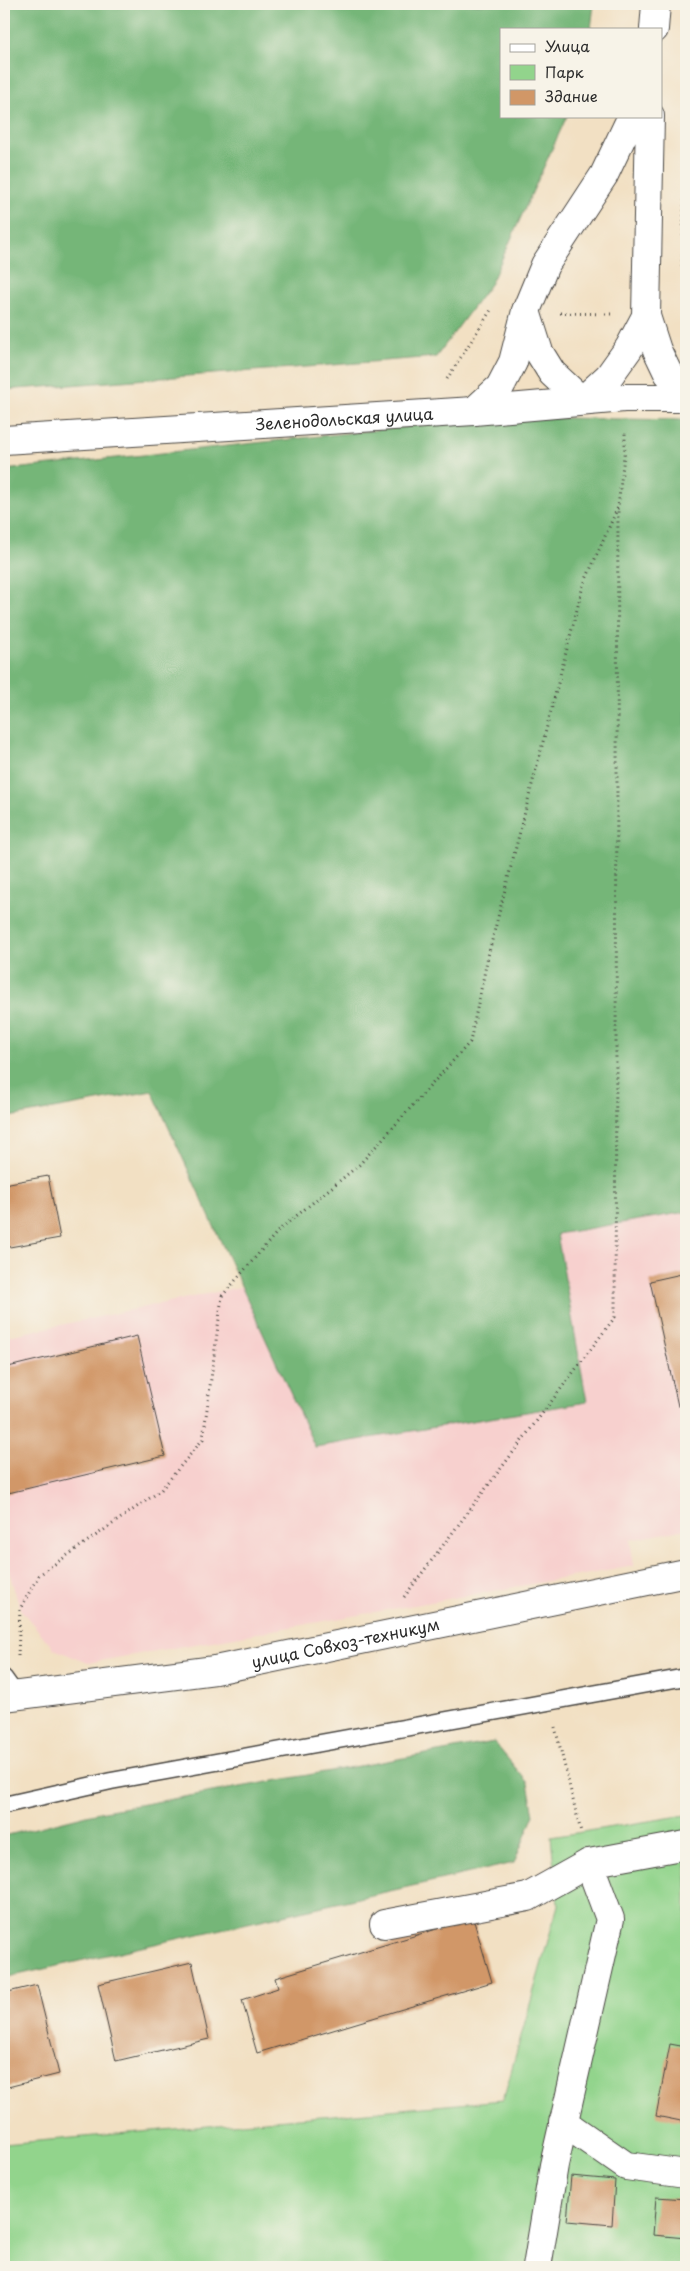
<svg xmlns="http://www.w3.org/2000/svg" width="690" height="2271" font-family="'Playpen Sans',sans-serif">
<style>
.built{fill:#f7d0ce}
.green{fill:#92d48c;stroke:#5e805c}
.forest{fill:#75b678;stroke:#507052}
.building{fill:#d19767}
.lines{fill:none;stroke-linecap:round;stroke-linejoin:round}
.lane-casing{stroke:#494642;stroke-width:19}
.street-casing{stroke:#494642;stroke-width:30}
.secondary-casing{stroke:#494642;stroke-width:30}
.path{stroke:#494642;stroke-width:3;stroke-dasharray:1 4;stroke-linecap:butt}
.lane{stroke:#fff;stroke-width:16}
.street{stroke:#fff;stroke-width:28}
.secondary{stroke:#fff;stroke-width:28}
.labels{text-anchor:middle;stroke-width:4;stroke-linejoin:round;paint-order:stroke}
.street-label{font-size:16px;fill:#2b2b2b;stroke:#f7f3e8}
</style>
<rect width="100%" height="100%" fill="#f7f3e8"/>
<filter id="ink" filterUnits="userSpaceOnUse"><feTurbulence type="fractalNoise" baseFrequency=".02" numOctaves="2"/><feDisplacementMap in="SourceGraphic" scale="10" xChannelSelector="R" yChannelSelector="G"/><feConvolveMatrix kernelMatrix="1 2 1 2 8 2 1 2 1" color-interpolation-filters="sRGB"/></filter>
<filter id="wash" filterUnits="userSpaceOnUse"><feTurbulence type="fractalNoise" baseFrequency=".0096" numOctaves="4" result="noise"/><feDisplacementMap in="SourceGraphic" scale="20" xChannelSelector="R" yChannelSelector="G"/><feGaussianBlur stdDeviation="1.12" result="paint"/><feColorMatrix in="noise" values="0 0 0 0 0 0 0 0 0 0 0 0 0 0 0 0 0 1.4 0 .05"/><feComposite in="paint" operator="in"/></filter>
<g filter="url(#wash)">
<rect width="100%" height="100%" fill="#f2e0c3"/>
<!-- built -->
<polygon class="built" points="686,1192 686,1529 630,1540 634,1566 88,1663 54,1649 20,1609 4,1555 4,1337"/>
<!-- green -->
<polygon class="green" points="686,1815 686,2267 4,2267 4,2144 503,2100 558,1905 551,1837"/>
<!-- forest -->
<g class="forest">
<polygon points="4,4 594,4 591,29 501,29 501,116 567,116 491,283 436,357 4,390"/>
<polygon points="497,417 686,420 686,1212 557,1234 587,1402 315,1447 152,1091 4,1118 4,470"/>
<polygon points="494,1742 528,1783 534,1815 514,1863 4,1978 4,1836 99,1812"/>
</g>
<g id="blocks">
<!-- building -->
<g class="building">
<polygon points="48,1176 60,1238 4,1248 4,1184"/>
<polygon points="686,1273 686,1404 678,1406 650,1281"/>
<polygon points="137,1336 165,1456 4,1494 4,1368"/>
<polygon points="473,1918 492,1982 257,2053 242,2000 278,1988 275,1978"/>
<polygon points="192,1962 209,2039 116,2061 98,1984"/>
<polygon points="37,1985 59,2074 4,2088 4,1993"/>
<polygon points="670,2044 686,2047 686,2122 656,2116"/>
<polygon points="571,2176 615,2180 612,2225 567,2221"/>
<polygon points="656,2197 686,2199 686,2238 653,2235"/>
</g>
</g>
</g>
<g filter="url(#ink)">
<use href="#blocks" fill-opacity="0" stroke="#494642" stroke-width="1"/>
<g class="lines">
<!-- lane casing -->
<g class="lane-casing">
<g id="lane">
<polyline points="4,1678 17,1696"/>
<polyline points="4,1805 111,1781 686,1677"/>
</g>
</g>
<!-- street casing -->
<g class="street-casing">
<g id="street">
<polyline points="646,316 657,350 668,373 686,391"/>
<polyline points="474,411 500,387 513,362 526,311"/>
<path id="s1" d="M4 440 474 411 624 398H686"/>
<path id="s2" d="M4 1697 215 1670 686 1573"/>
<polyline points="384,1924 528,1897 589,1863 686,1845"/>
<polyline points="563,2122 626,2166 686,2174"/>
<polyline points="537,2267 554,2165 610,1919 589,1863"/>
</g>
</g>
<!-- secondary casing -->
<g class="secondary-casing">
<g id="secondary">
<polyline points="654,29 656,4"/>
<polyline points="632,116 604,175 545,265 526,311 539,352 552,373 582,401 609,376 629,348 646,316 650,116"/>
</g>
</g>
<!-- path -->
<g class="path">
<polyline points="682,266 686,154"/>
<polyline points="560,313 611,314"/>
<polyline points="447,379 491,310"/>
<polyline points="404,1597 615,1317 618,509"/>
<polyline points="18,1656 20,1609 39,1575 160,1491 203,1439 222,1296 279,1230 359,1165 470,1042 488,956 583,586 618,507 625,447 625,431"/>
<polyline points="555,1727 581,1832"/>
</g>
<!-- lane -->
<use href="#lane" class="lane"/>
<!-- street -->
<use href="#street" class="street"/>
<!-- secondary -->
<use href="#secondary" class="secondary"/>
</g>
</g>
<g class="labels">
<!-- street labels -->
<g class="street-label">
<text dy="6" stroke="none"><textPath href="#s1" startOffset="341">Зеленодольская улица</textPath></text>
<text dy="6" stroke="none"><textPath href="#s2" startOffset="346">улица Совхоз-техникум</textPath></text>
</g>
</g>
<!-- margin -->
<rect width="690" height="2271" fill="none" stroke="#f7f3e8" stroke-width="20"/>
<!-- legend -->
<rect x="500" y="28" width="162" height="90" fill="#f7f3e8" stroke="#a5a39c"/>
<rect x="510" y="44" width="25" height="8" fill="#ffffff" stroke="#a5a39c"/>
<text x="545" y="52" font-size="15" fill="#2b2b2b">Улица</text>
<rect x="510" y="65" width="25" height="15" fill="#92d48c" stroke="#a5a39c"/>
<text x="545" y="78" font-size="15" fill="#2b2b2b">Парк</text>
<rect x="510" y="90" width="25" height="15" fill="#d19767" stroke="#a5a39c"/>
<text x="545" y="102" font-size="15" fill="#2b2b2b">Здание</text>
</svg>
